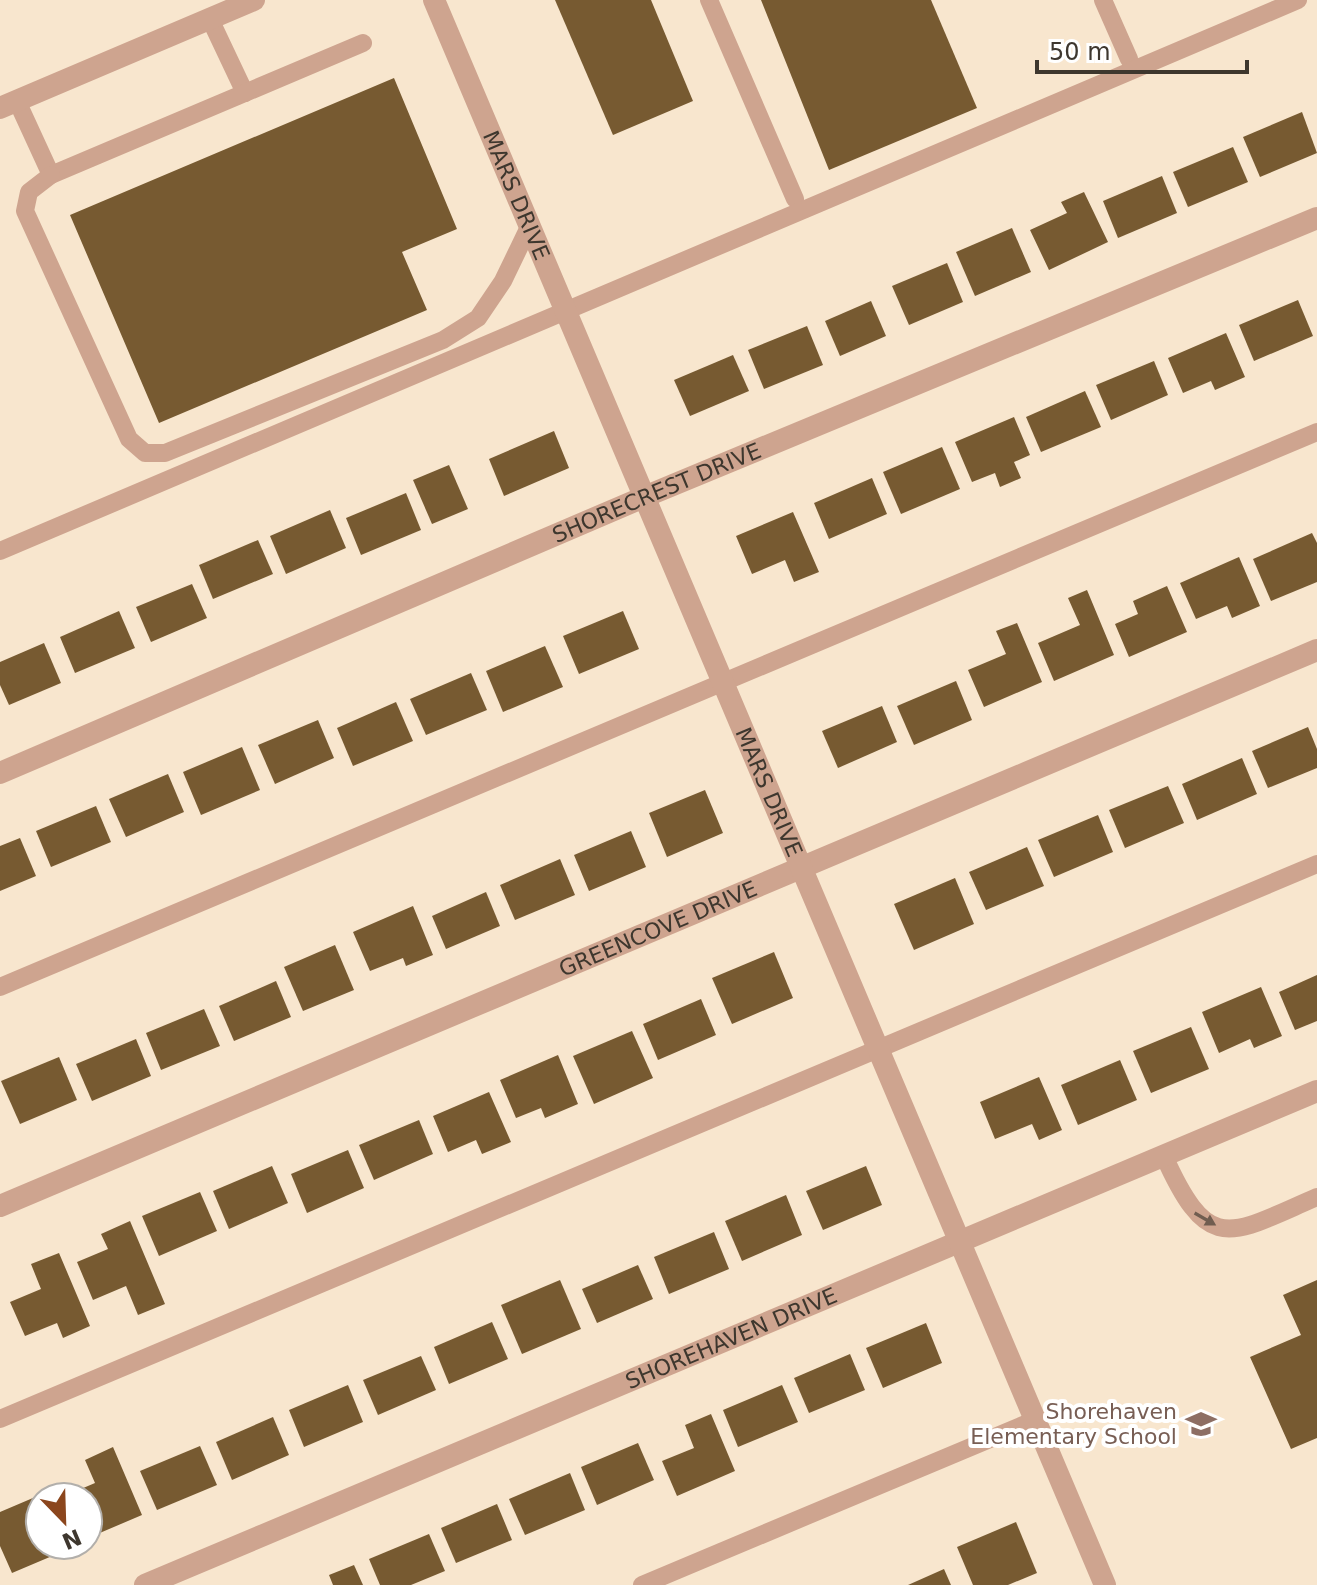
<svg xmlns="http://www.w3.org/2000/svg" width="1317" height="1585" font-family="'DejaVu Sans',sans-serif">
<style>
.building{fill:#775a31}
.lines{fill:none;stroke-linecap:round;stroke-linejoin:round}
.service{stroke:#cea48f;stroke-width:18}
.minor{stroke:#cea48f;stroke-width:22}
.tertiary{stroke:#cea48f;stroke-width:22}
.oneway{fill:#705d50}
.labels{text-anchor:middle;stroke-width:8;stroke-linejoin:round;paint-order:stroke}
.street-label{font-size:22px;fill:#3e372e;stroke:#fff}
.education-label{font-size:22px;fill:#785e54;stroke:#fff;text-anchor:end}
</style>
<rect width="100%" height="100%" fill="#f8e6ce"/>
<!-- building -->
<g class="building">
<polygon points="555,0 651,0 693,101 613,135"/>
<polygon points="761,0 931,0 977,108 829,170"/>
<polygon points="394,78 457,229 402,252 427,310 159,423 70,215"/>
<polygon points="1302,112 1317,153 1260,177 1243,137"/>
<polygon points="1233,147 1248,182 1188,207 1173,172"/>
<polygon points="1162,176 1177,213 1118,238 1103,201"/>
<polygon points="1084,192 1108,242 1049,270 1030,230 1067,213 1061,202"/>
<polygon points="1012,228 1031,272 975,296 956,252"/>
<polygon points="947,263 963,302 909,325 892,286"/>
<polygon points="1298,300 1313,336 1254,361 1239,325"/>
<polygon points="871,301 886,336 840,356 825,321"/>
<polygon points="807,326 823,365 764,389 748,350"/>
<polygon points="1226,333 1245,377 1215,390 1211,381 1183,393 1168,358"/>
<polygon points="733,355 749,391 690,416 674,380"/>
<polygon points="1154,361 1168,395 1111,420 1096,385"/>
<polygon points="1085,391 1101,427 1041,452 1026,417"/>
<polygon points="1014,417 1030,455 1014,462 1021,478 1000,487 995,473 972,482 955,442"/>
<polygon points="554,431 569,468 504,496 489,459"/>
<polygon points="942,447 960,489 901,514 883,472"/>
<polygon points="449,465 468,509 432,524 413,480"/>
<polygon points="872,478 887,514 829,539 814,503"/>
<polygon points="406,493 421,530 361,555 346,518"/>
<polygon points="330,510 346,548 286,574 270,536"/>
<polygon points="793,512 819,572 794,582 785,560 752,574 736,536"/>
<polygon points="1312,533 1317,543 1317,582 1271,601 1253,559"/>
<polygon points="258,540 273,574 213,599 199,565"/>
<polygon points="1239,557 1260,606 1232,618 1227,606 1196,619 1180,583"/>
<polygon points="192,584 207,618 151,642 136,607"/>
<polygon points="1167,586 1187,632 1129,657 1115,624 1138,614 1133,601"/>
<polygon points="1087,590 1114,655 1054,681 1038,643 1080,625 1068,598"/>
<polygon points="119,611 135,648 75,673 60,637"/>
<polygon points="623,611 639,649 579,674 563,636"/>
<polygon points="1017,623 1042,682 984,707 968,670 1006,654 996,631"/>
<polygon points="44,643 61,683 9,705 0,685 0,662"/>
<polygon points="545,646 563,687 503,712 486,671"/>
<polygon points="471,673 487,710 426,735 410,699"/>
<polygon points="956,681 972,720 914,745 897,706"/>
<polygon points="396,702 413,741 353,766 337,728"/>
<polygon points="882,706 897,742 838,768 822,731"/>
<polygon points="318,720 334,758 275,784 258,745"/>
<polygon points="1308,727 1317,749 1317,768 1268,788 1252,751"/>
<polygon points="242,747 260,790 201,815 183,772"/>
<polygon points="1242,758 1257,794 1197,820 1182,784"/>
<polygon points="168,774 184,812 126,837 109,799"/>
<polygon points="1168,786 1184,823 1125,848 1109,810"/>
<polygon points="705,790 723,833 667,857 649,813"/>
<polygon points="96,806 111,842 51,867 36,831"/>
<polygon points="1098,815 1113,852 1054,877 1038,840"/>
<polygon points="631,831 646,867 589,891 574,855"/>
<polygon points="20,838 36,876 0,891 0,846"/>
<polygon points="1027,847 1044,886 986,910 969,872"/>
<polygon points="560,859 575,895 515,920 500,885"/>
<polygon points="955,878 974,924 914,950 894,904"/>
<polygon points="486,892 500,926 446,949 432,916"/>
<polygon points="413,906 433,955 406,966 403,958 370,971 353,932"/>
<polygon points="335,945 354,990 303,1011 284,967"/>
<polygon points="774,952 793,998 732,1024 712,978"/>
<polygon points="1317,975 1317,1021 1295,1030 1279,992"/>
<polygon points="276,981 291,1017 234,1041 219,1006"/>
<polygon points="1261,987 1282,1036 1254,1048 1250,1039 1219,1053 1202,1012"/>
<polygon points="701,999 716,1035 658,1060 643,1024"/>
<polygon points="204,1009 220,1046 161,1070 146,1033"/>
<polygon points="1191,1027 1209,1069 1151,1093 1133,1051"/>
<polygon points="632,1031 653,1078 594,1104 573,1056"/>
<polygon points="136,1039 151,1076 92,1101 76,1064"/>
<polygon points="558,1055 578,1104 545,1118 541,1108 516,1118 500,1080"/>
<polygon points="59,1057 77,1100 20,1124 1,1081"/>
<polygon points="1120,1060 1137,1100 1078,1125 1061,1085"/>
<polygon points="1039,1077 1062,1130 1039,1140 1032,1124 995,1139 980,1102"/>
<polygon points="489,1092 511,1142 482,1154 476,1140 448,1152 433,1116"/>
<polygon points="419,1120 433,1154 374,1180 359,1145"/>
<polygon points="348,1150 364,1188 307,1213 291,1174"/>
<polygon points="272,1166 288,1203 229,1229 213,1191"/>
<polygon points="866,1166 882,1205 823,1230 806,1191"/>
<polygon points="200,1192 217,1231 159,1256 142,1216"/>
<polygon points="786,1195 802,1235 742,1261 725,1221"/>
<polygon points="130,1221 165,1304 138,1315 126,1286 93,1300 77,1262 108,1249 101,1234"/>
<polygon points="714,1232 729,1269 669,1294 654,1257"/>
<polygon points="59,1253 90,1326 63,1338 57,1323 25,1336 10,1302 41,1289 31,1264"/>
<polygon points="638,1265 653,1299 597,1323 582,1289"/>
<polygon points="560,1280 581,1329 522,1354 501,1305"/>
<polygon points="1317,1280 1317,1438 1291,1449 1250,1357 1301,1335 1283,1295"/>
<polygon points="492,1322 508,1359 449,1384 434,1347"/>
<polygon points="926,1323 942,1363 883,1388 866,1348"/>
<polygon points="850,1354 865,1390 809,1413 794,1378"/>
<polygon points="421,1356 436,1390 378,1415 363,1380"/>
<polygon points="348,1385 363,1422 304,1447 289,1410"/>
<polygon points="782,1385 798,1422 738,1447 723,1410"/>
<polygon points="711,1414 735,1471 677,1496 662,1461 694,1448 685,1425"/>
<polygon points="273,1417 289,1455 232,1480 216,1442"/>
<polygon points="638,1443 654,1480 597,1505 581,1467"/>
<polygon points="200,1446 217,1485 157,1510 140,1471"/>
<polygon points="113,1447 142,1515 88,1538 88,1497 62,1497 95,1483 85,1460"/>
<polygon points="570,1473 585,1510 525,1535 509,1499"/>
<polygon points="47,1492 49,1497 40,1497 40,1545 69,1545 71,1548 12,1573 0,1546 0,1512"/>
<polygon points="497,1504 512,1540 456,1563 441,1528"/>
<polygon points="1016,1522 1037,1573 1008,1585 973,1585 957,1547"/>
<polygon points="429,1534 445,1571 411,1585 380,1585 369,1559"/>
<polygon points="354,1565 363,1585 333,1585 329,1575"/>
<polygon points="944,1569 951,1585 908,1585"/>
</g>
<g class="lines">
<!-- service -->
<g class="service">
<polyline points="709,0 795,199"/>
<polyline points="1103,0 1129,59"/>
<polyline points="210,19 245,93"/>
<polyline points="17,101 51,175 363,43"/>
<polyline points="51,175 29,192 25,211 129,439 145,453 165,453 443,340 478,318 503,281 530,225"/>
<polyline points="0,551 1298,0"/>
<polyline points="0,987 1317,432"/>
<path d="M1164 1156C1209 1256 1229 1235 1317 1197"/>
<polyline points="0,1419 1317,864"/>
<polyline points="642,1585 1035,1420"/>
</g>
<!-- minor -->
<g class="minor">
<path id="s1" d="M0 773 644 497 1317 218"/>
<path id="s2" d="M0 1206 1317 650"/>
<path id="s3" d="M145 1585 1317 1091"/>
</g>
<!-- tertiary -->
<g class="tertiary">
<path id="s4" d="M434 0 1105 1585"/>
<polyline points="0,108 254,0"/>
</g>
</g>
<!-- one-way arrows -->
<defs><path id="oneway-solid" d="M-6-.8H1V-3.2L6.5 0L1 3.2V.8H-6Z" transform="scale(2)"/></defs>
<use class="oneway" href="#oneway-solid" transform="translate(1205 1219) rotate(30)"/>
<!-- icons -->
<defs>
<g id="school-bare" transform="scale(2.4)"><path d="M0-5L7-2L0 1L-7-2ZM-4 1L0 2.5L4 1V4Q0 6-4 4Z" fill="#8d6e63" stroke="#fff" stroke-width="2.5" paint-order="stroke"/></g>
</defs>
<g fill-rule="evenodd">
<use href="#school-bare" x="1201" y="1424"/>
</g>
<g class="labels">
<!-- street labels -->
<g class="street-label">
<text dy="8" stroke="none"><textPath href="#s4" startOffset="212">MARS DRIVE</textPath></text>
<text dy="8" stroke="none"><textPath href="#s1" startOffset="714">SHORECREST DRIVE</textPath></text>
<text dy="8" stroke="none"><textPath href="#s4" startOffset="860">MARS DRIVE</textPath></text>
<text dy="8" stroke="none"><textPath href="#s2" startOffset="714">GREENCOVE DRIVE</textPath></text>
<text dy="8" stroke="none"><textPath href="#s3" startOffset="636">SHOREHAVEN DRIVE</textPath></text>
</g>
<!-- education labels -->
<g class="education-label">
<text x="1177" y="1419">Shorehaven<tspan x="1177" dy="25">Elementary School</tspan></text>
</g>
</g>
<!-- north arrow -->
<g transform="translate(64 1521) rotate(157)"><circle r="38" fill="#ffffff" stroke="#b2afab" stroke-width="2"/>
<path d="M0-6L14 30L0 20L-14 30Z" fill="#8b461d"/>
<text y="-12" font-size="22" font-weight="bold" text-anchor="middle" fill="#3e372e">N</text>
</g>
<!-- scale -->
<path d="M1037 60v12h210v-12" fill="none" stroke="#3e372e" stroke-width="4"/>
<text x="1049" y="60" font-size="24" fill="#3e372e" stroke="#ffffff" stroke-width="6" paint-order="stroke">50 m</text>
</svg>
